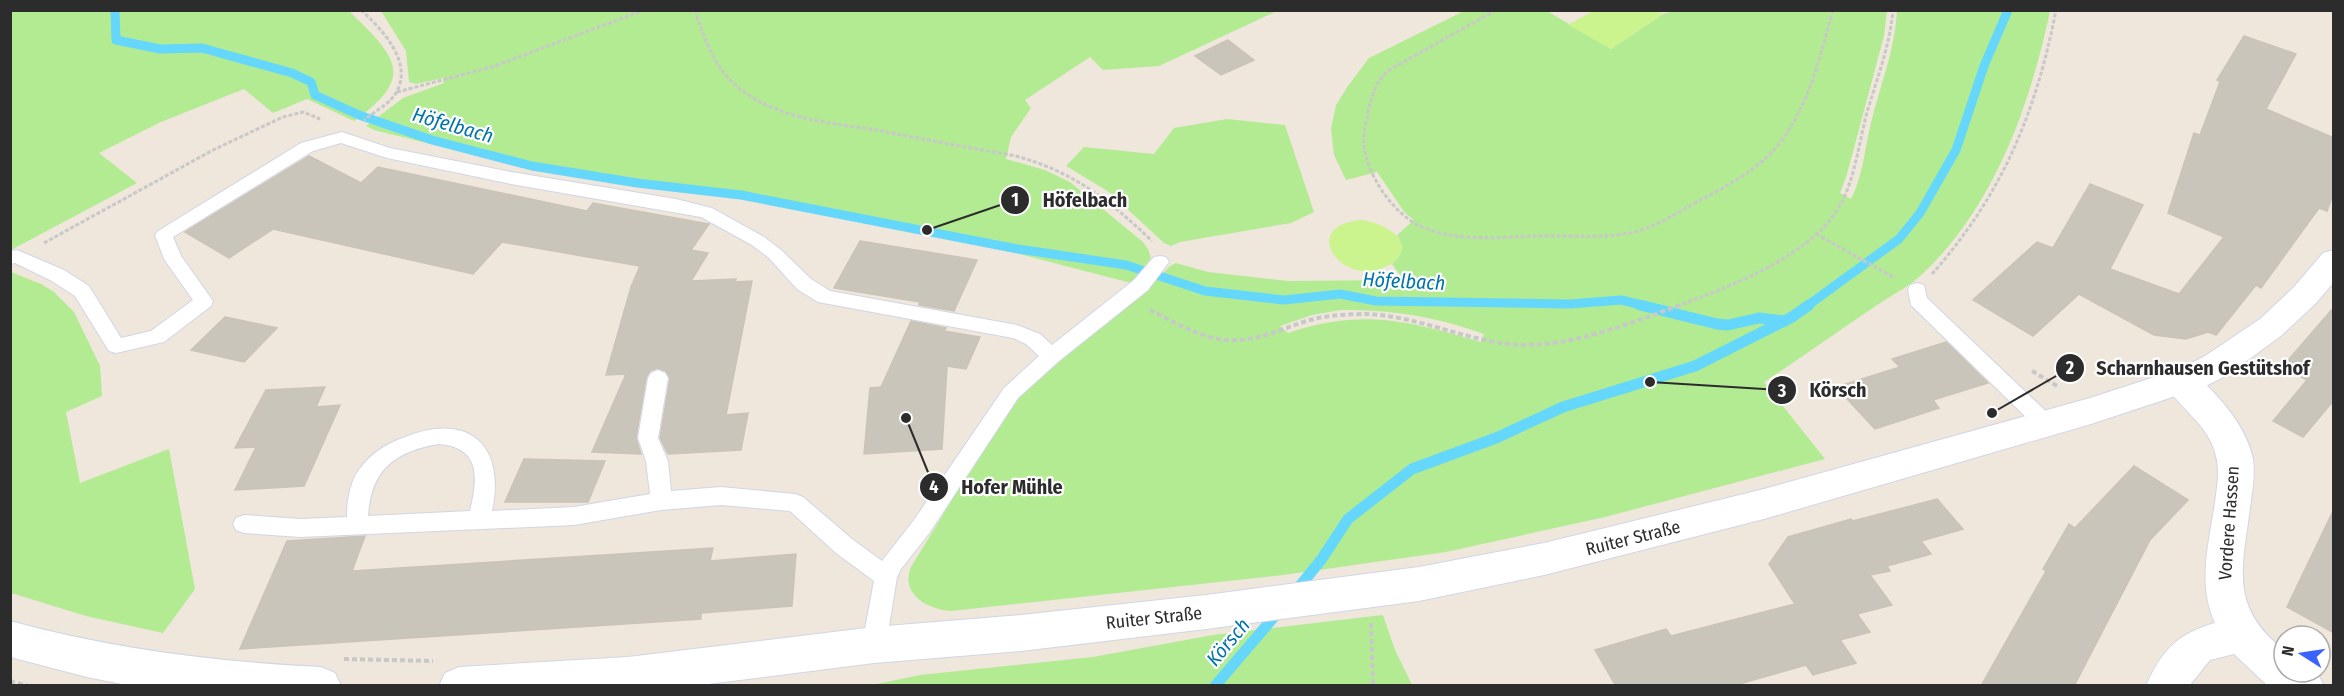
<svg xmlns="http://www.w3.org/2000/svg" width="2344" height="696" font-family="'Fira Sans Condensed',sans-serif">
<style>
.green{fill:#b3eb93;fill-rule:evenodd}
.pitch{fill:#cbf38e}
.lines{fill:none;stroke-linecap:round;stroke-linejoin:round}
.stream-far1{stroke:#65d7fb;stroke-width:9}
.stream{stroke:#65d7fb;stroke-width:11}
.building{fill:#c9c5bb;stroke:#cbc3b6;stroke-width:1.5}
.lane-casing{stroke:#d1d6e6;stroke-width:2}
.street-casing{stroke:#d1d6e6;stroke-width:2}
.secondary-casing{stroke:#d1d6e6;stroke-width:2}
.path-far1{stroke:#c8c8c8;stroke-width:3;stroke-dasharray:4 2;stroke-linecap:butt}
.path{stroke:#c8c8c8;stroke-width:4;stroke-dasharray:5 3;stroke-linecap:butt}
.lane{fill:#fff;fill-rule:evenodd}
.street{fill:#fff;fill-rule:evenodd}
.secondary{fill:#fff;fill-rule:evenodd}
.labels{text-anchor:middle;stroke-width:4.5;stroke-linejoin:round;paint-order:stroke}
.street-label{font-size:18px;fill:#2c2c2c;stroke:#fff}
.water-label{font-size:20px;font-style:italic;fill:#0074ab;stroke:#fff}
.leader{fill:none;stroke:#2c2c2c;stroke-width:2}
.callout-dot{fill:#2c2c2c;stroke:#fff;stroke-width:2}
.mark-label{font-size:18px;text-anchor:middle;font-weight:bold;fill:#fff}
.callout-label{font-size:20px;text-anchor:middle;font-weight:bold;fill:#2c2c2c;stroke:#fff;stroke-width:4.5;stroke-linejoin:round;paint-order:stroke}
</style>
<rect width="100%" height="100%" fill="#efe6dc"/>
<!-- green -->
<g class="green">
<path d="M11 10 349 11C396 57 417 76 354 121L307 99 273 113 244 89 161 122 99 153 137 183 11 250Z"/>
<polygon points="381,11 1277,11 1159,66 1103,70 1090,57 1025,100 1031,108 1011,137 1006,159 1045,170 1070,182 1143,242 1148,249 1151,258 1131,283 981,244 749,199 680,192 544,172 374,130 366,126 403,98 444,83 443,78 416,84 409,82 406,51"/>
<path d="M1464 11H1547L1611 49 1663 14 1674 11H1887L1884 36 1847 174 1840 193 1851 199C1863 176 1865 147 1871 123 1880 86 1895 49 1897 11H2050C2030 106 1993 210 1919 277 1907 288 1890 296 1877 305 1839 331 1802 357 1764 382L1825 459 1605 517 1446 552 1283 575 951 611C927 609 900 594 911 567L983 449 1021 395 1100 325 1144 293 1170 266 1176 263 1208 272 1288 281 1404 280 1392 264 1399 257 1400 240 1397 235 1414 220 1405 213 1377 172 1346 180 1334 155 1331 129 1336 105 1348 86 1369 58ZM1341 310C1389 309 1439 317 1484 334L1481 342C1408 321 1363 308 1288 333L1280 326 1312 315Z"/>
<polygon points="1227,119 1285,125 1314,212 1291,223 1180,242 1171,246 1164,243 1109,192 1066,166 1084,147 1154,154 1174,128"/>
<polygon points="11,272 41,284 54,292 74,312 100,366 102,396 66,412 80,483 169,449 195,589 163,633 86,616 11,593"/>
<polygon points="1383,615 1395,650 1412,685 872,685 920,675 1093,657 1213,635"/>
</g>
<!-- pitch -->
<g class="pitch">
<polygon points="1595,10 1656,11 1663,14 1611,49 1568,25"/>
<path d="M1360 220C1389 222 1425 249 1383 268 1342 286 1298 227 1360 220Z"/>
</g>
<g class="lines">
<!-- stream-far1 -->
<g class="stream-far1">
<polyline points="115,10 116,40 160,49 202,48 292,73 311,82 315,95 359,115 432,140 532,166 637,183 741,195 1018,249 1126,265 1205,291 1284,300 1340,294 1376,301 1570,304 1621,300 1646,306"/>
<polyline points="1807,306 1899,239 1920,213 1956,150 1984,66 2008,10"/>
</g>
<!-- stream -->
<g class="stream">
<polyline points="1640,305 1717,324 1728,325 1759,318 1785,321"/>
<polyline points="1295,592 1321,560 1348,519 1412,469 1496,438 1563,407 1695,366 1792,317 1809,305"/>
<polyline points="1215,686 1279,611"/>
</g>
</g>
<!-- building -->
<g class="building">
<polygon points="2244,36 2296,54 2266,109 2334,138 2334,191 2327,211 2319,208 2261,288 2256,285 2216,335 2208,332 2186,339 2154,335 2079,294 2033,336 1973,300 2037,242 2053,248 2090,184 2143,205 2110,269 2179,294 2224,237 2168,213 2194,133 2200,135 2220,82 2217,80"/>
<polygon points="1228,40 1254,60 1221,75 1195,56"/>
<polygon points="309,156 361,183 378,167 587,211 593,203 709,224 691,250 708,253 691,281 736,279 735,282 752,281 726,415 748,413 741,450 668,454 660,438 670,378 666,371 657,368 650,371 646,378 636,438 641,454 592,452 626,374 606,375 631,287 640,266 502,242 473,274 273,229 229,258 185,232"/>
<polygon points="860,241 977,260 954,311 919,305 920,302 834,288"/>
<polygon points="2334,307 2334,400 2303,437 2273,421 2307,380 2283,366"/>
<polygon points="225,317 277,328 244,362 191,350"/>
<polygon points="911,321 946,328 944,331 980,337 966,369 947,366 942,449 864,454 870,388 881,387"/>
<polygon points="1946,342 1988,383 1933,400 1939,408 1875,429 1836,387 1900,367 1892,359"/>
<polygon points="325,387 316,407 340,405 304,486 235,490 256,447 235,448 266,390"/>
<polygon points="524,459 605,461 588,502 505,502"/>
<polygon points="2134,466 2188,500 2150,540 2074,686 1981,686 2046,571 2043,569 2069,524 2075,528"/>
<polygon points="1937,499 1963,529 1921,541 1931,554 1887,566 1890,571 1870,575 1892,605 1857,614 1870,632 1840,640 1856,663 1813,675 1806,665 1732,686 1616,686 1595,650 1666,629 1671,636 1795,604 1769,564 1788,537 1851,519 1853,521"/>
<polygon points="2334,509 2334,633 2287,607"/>
<polygon points="365,536 352,571 713,548 710,561 796,554 792,606 701,613 701,619 240,649 287,541"/>
</g>
<g class="lines">
<!-- lane casing -->
<g class="lane-casing">
<g id="lane">
<path d="M342 132 390 148 511 172 676 199 712 208 764 237 781 250 811 279 830 291 1017 325 1040 334 1052 345 1134 280 1154 257 1160 256 1166 257 1169 262 1148 290 1059 361 1018 398 930 532 901 569 897 577 886 645 882 652 874 656 866 652 862 645 874 581 836 553 790 511 721 505 661 510 574 525 300 537 244 533 236 530 233 524 236 518 244 515 300 519 347 517C347 503 349 489 355 476 366 457 384 444 405 437 468 412 506 444 492 511L574 507 650 494 646 461 638 438 648 378 651 373 658 370 665 373 668 378 658 438 668 461 671 491 721 487 795 494 803 497 852 539 882 561 914 520 1004 388 1039 356 1026 344 1013 338 818 302 797 289 769 258 752 245 701 217 511 184 387 158 341 143 313 151 173 237 181 256 213 301 211 306 164 342 116 353 109 351 75 296 50 280 15 263 10 264V251L17 250 64 270 89 286 121 338 151 331 193 300 164 259 155 235 158 231 301 143ZM438 444C481 447 478 478 470 511L368 516C371 470 394 452 438 444Z"/>
<polygon points="1917,283 1924,285 1927,298 2053,418 2056,424 2053,430 2046,432 2039,430 1911,305 1908,290 1910,285"/>
</g>
</g>
<!-- street casing -->
<g class="street-casing">
<path id="street" d="M2181 369C2199 375 2211 389 2223 403 2236 418 2249 439 2253 459 2255 473 2253 487 2251 500 2244 564 2226 605 2284 650V672H2317L2324 686H2268L2234 654 2210 660 2189 686H2146C2162 650 2177 634 2215 623 2197 583 2209 544 2215 502 2217 487 2220 471 2216 456 2209 424 2179 409 2164 382L2169 373Z"/>
</g>
<!-- secondary casing -->
<g class="secondary-casing">
<g id="secondary">
<polygon points="2334,250 2334,282 2316,303 2282,335 2229,374 2206,386 2091,424 1764,519 1544,575 1419,601 1206,629 1021,651 874,663 692,686 439,686 445,673 459,667 628,657 874,627 1021,615 1206,595 1419,567 1544,543 1764,489 2090,398 2182,368 2205,356 2260,319 2294,287 2323,253"/>
<path d="M10 621C113 649 215 662 321 667L335 673 341 686H132L87 677 10 657Z"/>
</g>
</g>
<!-- path-far1 -->
<g class="path-far1">
<path d="M361 10C383 30 416 65 394 96 386 106 374 112 364 120"/>
<path d="M695 10C704 39 715 69 739 88 778 120 834 123 882 131 926 140 971 148 1016 156 1074 172 1109 200 1152 241"/>
<path d="M1496 10 1389 70C1378 79 1374 90 1370 104 1367 117 1363 131 1364 145 1366 173 1392 212 1418 225 1455 243 1499 237 1539 236 1569 235 1599 239 1629 233 1653 229 1673 215 1695 203 1721 189 1749 175 1770 154 1807 116 1819 59 1833 10"/>
<polyline points="397,92 492,67 644,10"/>
<polyline points="1816,234 1895,278"/>
<polyline points="44,243 213,150 283,117 303,112 320,119"/>
<path d="M1932 274C2002 195 2036 113 2056 10"/>
<path d="M1677 306C1730 287 1817 254 1843 200 1855 174 1859 145 1866 116 1876 81 1890 46 1893 10"/>
</g>
<!-- path -->
<g class="path">
<path d="M1150 310C1174 322 1198 337 1226 340 1259 343 1287 325 1318 318 1333 315 1352 314 1367 314 1421 316 1477 346 1528 345 1580 344 1632 322 1681 305"/>
<polyline points="2032,371 2059,387"/>
<polyline points="1371,623 1373,686"/>
<polyline points="344,659 433,661"/>
<polyline points="10,681 28,686"/>
</g>
<!-- lane -->
<use href="#lane" class="lane"/>
<!-- street -->
<use href="#street" class="street"/>
<!-- secondary -->
<use href="#secondary" class="secondary"/>
</g>
<g class="labels">
<!-- street labels -->
<g class="street-label">
<text transform="translate(2229 523) rotate(-86)" y="6">Vordere Hassen</text>
<text transform="translate(1633 538) rotate(-14)" y="6">Ruiter Straße</text>
<text transform="translate(1154 618) rotate(-6)" y="6">Ruiter Straße</text>
</g>
<!-- water labels -->
<g class="water-label">
<text transform="translate(453 125) rotate(16)" y="7">Höfelbach</text>
<text transform="translate(1404 281) rotate(3)" y="7">Höfelbach</text>
<text transform="translate(1228 642) rotate(-50)" y="7">Körsch</text>
</g>
</g>
<!-- callouts -->
<path class="leader" d="M927 230L1015 200M1992 413L2070 368M1650 382L1782 390M906 418L934 487"/>
<g class="callout-dot">
<circle cx="927" cy="230" r="6"/>
<circle cx="1992" cy="413" r="6"/>
<circle cx="1650" cy="382" r="6"/>
<circle cx="906" cy="418" r="6"/>
<circle cx="1015" cy="200" r="15"/>
<circle cx="2070" cy="368" r="15"/>
<circle cx="1782" cy="390" r="15"/>
<circle cx="934" cy="487" r="15"/>
</g>
<g class="mark-label">
<text x="1015" y="206">1</text>
<text x="2070" y="374">2</text>
<text x="1782" y="397">3</text>
<text x="934" y="493">4</text>
</g>
<g class="callout-label">
<text x="1085" y="207">Höfelbach</text>
<text x="2203" y="375">Scharnhausen Gestütshof</text>
<text x="1838" y="397">Körsch</text>
<text x="1012" y="494">Hofer Mühle</text>
</g>
<!-- border -->
<rect width="2344" height="696" fill="none" stroke="#2c2c2c" stroke-width="24"/>
<!-- north arrow -->
<g transform="translate(2302 654) rotate(282)"><circle r="28" fill="#ffffff" stroke="#ababab" stroke-width="1.5"/>
<path d="M0-4.5L10 22L0 15L-10 22Z" fill="#3963ff"/>
<text y="-9" font-size="16" font-weight="bold" text-anchor="middle" fill="#2c2c2c">N</text>
</g>
</svg>
